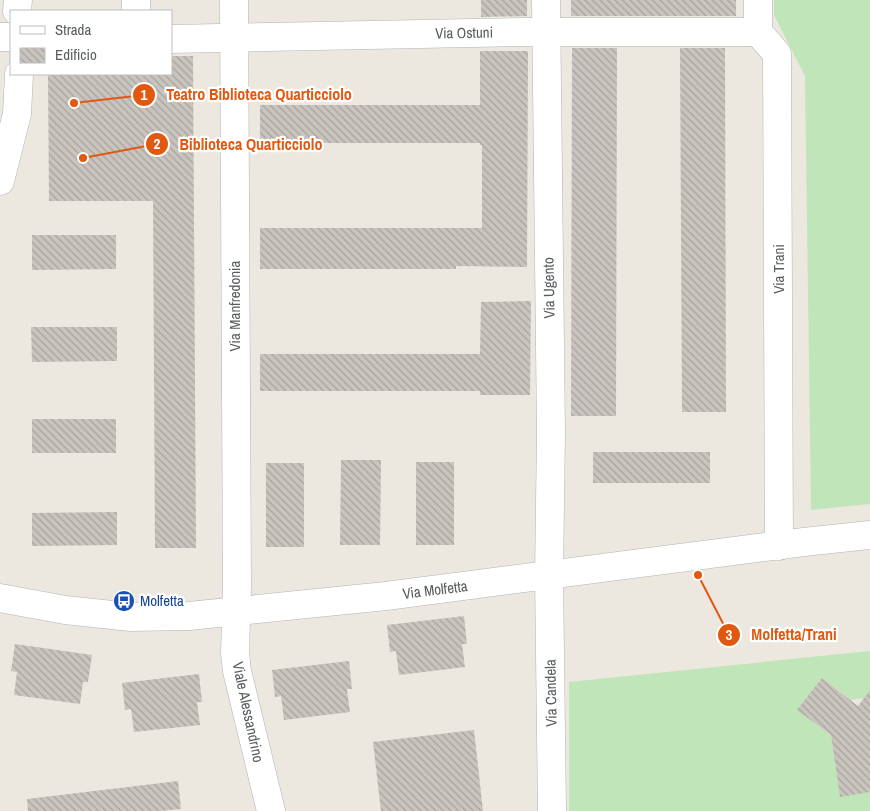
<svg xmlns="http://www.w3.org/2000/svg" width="870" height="811" font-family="'Archivo Narrow',sans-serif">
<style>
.grass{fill:#c0e5b9}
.building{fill:url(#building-back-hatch)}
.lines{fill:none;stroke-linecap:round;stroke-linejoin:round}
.minor-casing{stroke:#b0b4b8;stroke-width:29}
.minor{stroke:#fff;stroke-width:28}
.labels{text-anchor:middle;stroke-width:4.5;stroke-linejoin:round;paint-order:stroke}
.street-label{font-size:15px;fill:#585d61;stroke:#fff}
.transit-label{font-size:15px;fill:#164399;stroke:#fff;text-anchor:start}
.leader{fill:none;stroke:#e15910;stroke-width:2}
.callout-dot{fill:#e15910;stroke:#fff;stroke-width:2}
.mark-label{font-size:15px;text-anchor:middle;font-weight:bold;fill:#fff}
.callout-label{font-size:16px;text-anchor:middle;font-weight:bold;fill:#e15910;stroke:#fff;stroke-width:4.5;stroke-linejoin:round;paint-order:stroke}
</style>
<defs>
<pattern id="building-back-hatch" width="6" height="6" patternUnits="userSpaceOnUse" patternTransform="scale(1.25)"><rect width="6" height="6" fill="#c9c4be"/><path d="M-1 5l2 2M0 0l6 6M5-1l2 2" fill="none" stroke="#a6a29e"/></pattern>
</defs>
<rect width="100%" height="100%" fill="#ece7df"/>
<!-- grass -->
<g class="grass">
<polygon points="774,0 870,0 870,504 811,510 805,76 774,15"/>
<polygon points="870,651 870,690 864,698 851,700 822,678 798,710 831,735 840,796 870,792 870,811 569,811 569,682"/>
</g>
<!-- building -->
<g class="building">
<polygon points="481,0 527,0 527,16 481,17"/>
<rect x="571" y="0" width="165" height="16"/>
<polygon points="572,48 617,48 616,416 571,416"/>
<polygon points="680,48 725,48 726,412 682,412"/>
<polygon points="480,51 528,51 527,267 456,266 456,269 260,269 260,228 482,228 482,145 480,145 480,143 260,143 260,105 480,105"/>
<polygon points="171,56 193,56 196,548 155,548 153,201 49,201 48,74 171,74"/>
<polygon points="32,235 116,235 116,269 32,270"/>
<polygon points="531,301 530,395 480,395 480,391 260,391 260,354 480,354 481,302"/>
<polygon points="31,327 117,327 117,361 32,362"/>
<rect x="32" y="419" width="84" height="34"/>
<rect x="593" y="452" width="117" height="31"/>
<polygon points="341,460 381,460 380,545 340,545"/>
<rect x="416" y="462" width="38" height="83"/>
<rect x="266" y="463" width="38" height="84"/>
<polygon points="117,512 117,545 32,546 32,513"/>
<polygon points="464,616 467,644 462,644 465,667 399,675 396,651 390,652 387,625"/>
<polygon points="15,644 92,655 88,682 83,682 80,704 14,695 17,672 11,671"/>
<polygon points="349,661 352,689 347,689 350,712 284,720 281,696 275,697 272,670"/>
<polygon points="199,674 202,702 197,702 200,725 134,732 131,709 125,710 122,683"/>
<polygon points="822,678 858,706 870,690 870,792 840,797 831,735 797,710"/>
<polygon points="474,730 483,811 381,811 373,742"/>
<polygon points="178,781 181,809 160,811 28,811 27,799"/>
</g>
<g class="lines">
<!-- minor casing -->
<g class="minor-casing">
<g id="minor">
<polyline points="234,0 237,585 235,653 237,671 271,811"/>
<polyline points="546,0 551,433 549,575 552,811"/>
<polyline points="758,0 758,32 777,54 779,546"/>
<polyline points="17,11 18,0"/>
<polyline points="136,11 136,0"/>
<polyline points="0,37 11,37"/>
<polyline points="171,39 523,32 758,32"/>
<polyline points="0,181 17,114 19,74"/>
<polyline points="0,598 65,610 131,617 189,616 386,596 804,542 870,535"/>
</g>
</g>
<!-- minor -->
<use href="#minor" class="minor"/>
</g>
<!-- icons -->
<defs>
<g id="bus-disc" transform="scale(1.125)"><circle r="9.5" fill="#1a4fb4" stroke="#fff"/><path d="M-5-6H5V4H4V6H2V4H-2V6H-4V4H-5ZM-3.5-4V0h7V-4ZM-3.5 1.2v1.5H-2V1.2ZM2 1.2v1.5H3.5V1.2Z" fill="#fff"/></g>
</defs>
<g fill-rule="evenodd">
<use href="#bus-disc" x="124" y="601"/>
</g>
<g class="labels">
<!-- street labels -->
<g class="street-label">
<text transform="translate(464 33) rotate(-1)" y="5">Via Ostuni</text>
<text transform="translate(779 269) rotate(-90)" y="5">Via Trani</text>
<text transform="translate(549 288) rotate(-91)" y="5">Via Ugento</text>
<text transform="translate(235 306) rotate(-90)" y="5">Via Manfredonia</text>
<text transform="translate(435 590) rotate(-7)" y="5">Via Molfetta</text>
<text transform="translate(551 693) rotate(-91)" y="5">Via Candela</text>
<text transform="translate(248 712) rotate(78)" y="5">Viale Alessandrino</text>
</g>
<!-- transit labels -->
<g class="transit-label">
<text x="140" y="606">Molfetta</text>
</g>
</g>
<!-- callouts -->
<path class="leader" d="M74 103L144 95M83 158L157 144M698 575L729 635"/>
<g class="callout-dot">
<circle cx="74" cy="103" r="5"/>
<circle cx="83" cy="158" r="5"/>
<circle cx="698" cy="575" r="5"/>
<circle cx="144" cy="95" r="12"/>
<circle cx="157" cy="144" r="12"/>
<circle cx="729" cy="635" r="12"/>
</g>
<g class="mark-label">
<text x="144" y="100">1</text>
<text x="157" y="149">2</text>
<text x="729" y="640">3</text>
</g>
<g class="callout-label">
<text x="259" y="100">Teatro Biblioteca Quarticciolo</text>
<text x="251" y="150">Biblioteca Quarticciolo</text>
<text x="794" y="640">Molfetta/Trani</text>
</g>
<!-- legend -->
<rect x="10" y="10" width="162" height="65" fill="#ffffff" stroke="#bcbec0"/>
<rect x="20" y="26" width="25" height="8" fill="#ffffff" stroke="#bcbec0"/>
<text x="55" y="35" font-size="15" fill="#585d61">Strada</text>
<rect x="20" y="48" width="25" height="15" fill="url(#building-back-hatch)" stroke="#bcbec0"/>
<text x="55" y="60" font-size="15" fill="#585d61">Edificio</text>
</svg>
